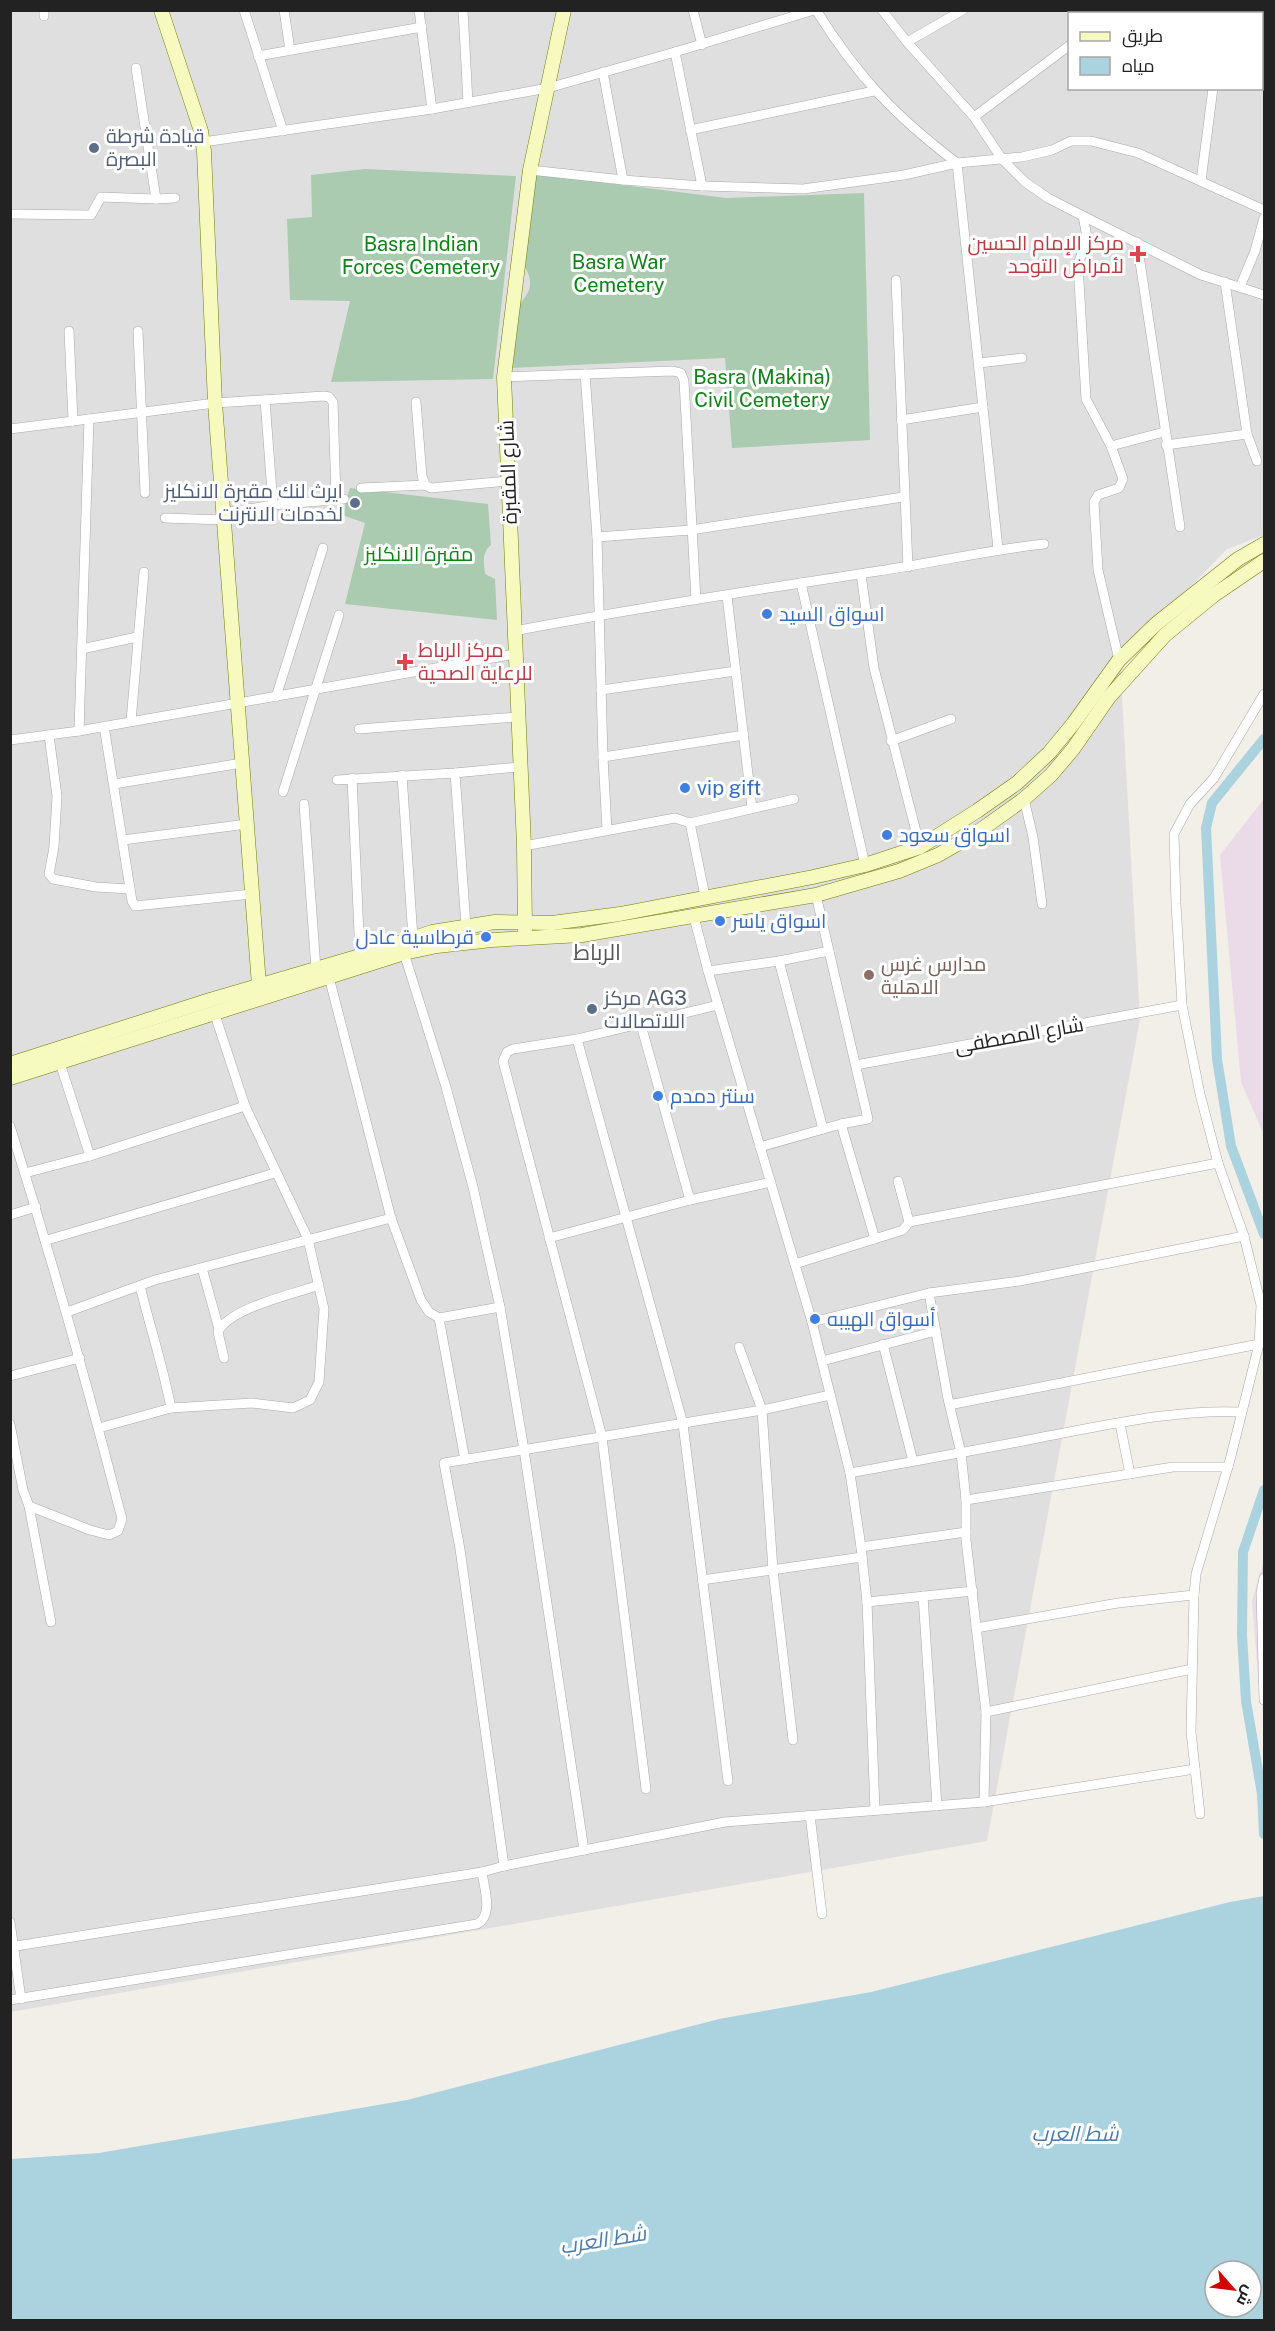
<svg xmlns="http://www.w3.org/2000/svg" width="1275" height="2331" font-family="'Public Sans',Cairo,sans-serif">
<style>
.residential{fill:#e0dfdf;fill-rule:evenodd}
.industrial{fill:#ebdbe8}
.cemetery{fill:#aacbaf}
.water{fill:#aad3df;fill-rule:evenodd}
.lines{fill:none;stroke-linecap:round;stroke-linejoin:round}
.canal{stroke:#aad3df;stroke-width:10}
.street-casing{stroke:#a9a9a9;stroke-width:10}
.secondary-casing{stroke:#707d05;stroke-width:15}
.street{stroke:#fff;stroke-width:9}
.secondary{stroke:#f7fabf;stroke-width:14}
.service-dot{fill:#5c6f8a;stroke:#fff;stroke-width:2}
.health-dot{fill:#e0444e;stroke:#fff;stroke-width:2}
.shop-dot{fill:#3f7fe0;stroke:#fff;stroke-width:2}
.education-dot{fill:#8d6e63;stroke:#fff;stroke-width:2}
.labels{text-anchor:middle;stroke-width:6;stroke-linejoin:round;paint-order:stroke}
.service-label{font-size:20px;fill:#4e5e75;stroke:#fff;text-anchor:start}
.health-label{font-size:20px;fill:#be3a42;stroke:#fff;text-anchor:end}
.park-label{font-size:20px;fill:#0c8416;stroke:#fff}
.street-label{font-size:20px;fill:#222;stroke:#fff}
.shop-label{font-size:20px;fill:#366cbe;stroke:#fff;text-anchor:start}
.education-label{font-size:20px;fill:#785e54;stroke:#fff;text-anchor:start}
.water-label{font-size:21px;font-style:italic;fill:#4a7aab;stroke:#fff}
.quarter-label{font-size:22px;fill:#555;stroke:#fff}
</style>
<rect width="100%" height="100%" fill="#f2efe9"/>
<!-- residential -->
<path class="residential" d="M11 11H1264V535L1227 549 1120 660 1140 1019 987 1841 11 2012ZM1070 14H1262V88H1070Z"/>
<!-- industrial -->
<g class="industrial">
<polygon points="1264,799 1264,1135 1241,1082 1220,855"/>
<polygon points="1264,1560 1264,1714 1258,1676 1252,1601"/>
</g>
<!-- cemetery -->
<g class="cemetery">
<polygon points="365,169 516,176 493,379 331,382 350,301 290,300 287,219 312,217 311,175"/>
<path d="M536 174 726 198 864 193 870 440 732 448 725 358 511 368 519 304C532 292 534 279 523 265Z"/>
<path d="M350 488 488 504 491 545C481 553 484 563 485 574L495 579 497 620 345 604 365 523 342 515Z"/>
</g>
<!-- water -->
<path class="water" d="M1264 1896V2320H11V2159L99 2153 407 2100 719 2019 871 1992 1230 1902ZM1215 2271H1251V2307H1215Z"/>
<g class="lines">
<!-- canal -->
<g class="canal">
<polyline points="1264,739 1212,803 1206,828 1217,1059 1231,1146 1264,1234"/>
<polyline points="1264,1490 1243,1552 1242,1635 1246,1701 1262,1794 1264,1834"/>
</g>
<!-- street casing -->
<g class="street-casing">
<g id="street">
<polyline points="244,10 283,131"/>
<polyline points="284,10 290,50"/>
<polyline points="419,10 432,109"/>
<polyline points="463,10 468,103"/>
<polyline points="693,10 702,45"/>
<path d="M816 10C858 77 895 116 957 163L998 549"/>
<polyline points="882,10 907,42 974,117 1002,159 1025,182 1048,198 1083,216 1201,275 1264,295"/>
<polyline points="1173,10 1177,14"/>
<polyline points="1111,14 1115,10"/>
<polyline points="44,16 44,10"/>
<polyline points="907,42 963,10"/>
<polyline points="675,52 702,186"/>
<polyline points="258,56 422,27"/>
<polyline points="1262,67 1264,69"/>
<polyline points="136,68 156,199 175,198"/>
<polyline points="603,72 623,180"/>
<polyline points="974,117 1070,45"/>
<polyline points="690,130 874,91"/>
<polyline points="203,142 432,109 548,88 675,52 814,10"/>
<polyline points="530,170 623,180 702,186 803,189 904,175 957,163 1022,157 1052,150 1071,141 1091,141 1138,153 1264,210"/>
<polyline points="1201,181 1213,88"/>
<polyline points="10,214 91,215 101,197 156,199"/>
<polyline points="1083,216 1087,237 1078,265 1086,399 1111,446 1123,479 1119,488 1098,495 1094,502 1098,570 1119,660"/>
<polyline points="1137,242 1180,527"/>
<polyline points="896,280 908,567"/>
<polyline points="1225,282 1247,434 1257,461"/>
<polyline points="1240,287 1255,251 1264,218"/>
<polyline points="69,331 73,421"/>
<polyline points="138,331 145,493"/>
<polyline points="979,363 1022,358"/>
<polyline points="585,374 597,537 603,757 607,830"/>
<polyline points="504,377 673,371 681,373 684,381 696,600"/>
<polyline points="265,400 273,505"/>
<polyline points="416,402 422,476 425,485"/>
<polyline points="901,420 983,407"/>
<polyline points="10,429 215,403 324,396 329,397 333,402 336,499"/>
<polyline points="1166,445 1247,434"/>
<polyline points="1111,446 1164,432"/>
<polyline points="361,488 425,485 431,488 508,481"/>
<polyline points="223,513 273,505 344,499"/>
<polyline points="165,518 224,520"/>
<polyline points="597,537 691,530 903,497"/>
<polyline points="861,574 874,668 920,847"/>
<polyline points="801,583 865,865"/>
<polyline points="727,596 752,808"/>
<path d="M514 631C635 608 756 590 878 571 933 563 988 550 1044 544"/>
<polyline points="82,649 137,637"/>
<polyline points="601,690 736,671"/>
<polyline points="276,697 323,548"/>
<polyline points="131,721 144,572"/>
<polyline points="104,726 132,901 135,906 252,894"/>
<polyline points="359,729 518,717"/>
<polyline points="79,731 89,419"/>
<polyline points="49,735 57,796 54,847 49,874 53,879 96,887 130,889"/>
<polyline points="10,740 79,731 515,654"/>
<polyline points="891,741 951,719"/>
<polyline points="603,757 744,735"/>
<polyline points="455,773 466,926"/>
<polyline points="402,775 413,938"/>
<polyline points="352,778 360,956"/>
<polyline points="337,780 455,773 519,767"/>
<polyline points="114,784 242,763"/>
<polyline points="283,792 339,615"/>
<polyline points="1024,799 1033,837 1042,904"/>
<polyline points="304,804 316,969"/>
<polyline points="690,823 705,896"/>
<polyline points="123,840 247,824"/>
<polyline points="524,846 675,818 690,823 794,799"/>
<polyline points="694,917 708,971 812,1322 850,1473 861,1547 867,1602 875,1810"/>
<polyline points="404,953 446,1087 473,1187 500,1307 524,1450 584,1850"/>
<polyline points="779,961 823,1129"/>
<polyline points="708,971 779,961 829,951"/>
<polyline points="329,977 391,1218 421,1300 429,1312 439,1318 500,1307"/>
<polyline points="641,1025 690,1200"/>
<polyline points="577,1039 683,1424 728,1781"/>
<polyline points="60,1063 90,1156"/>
<polyline points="856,1065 1182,1005"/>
<polyline points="841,1124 875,1239"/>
<path d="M10 1126C51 1256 88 1387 122 1519L118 1531 109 1535 90 1530 29 1506 23 1490 10 1424"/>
<polyline points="760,1147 841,1124 868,1119 816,895"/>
<polyline points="25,1173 90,1156 245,1106"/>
<polyline points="10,1215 36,1207"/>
<polyline points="909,1222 1218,1163"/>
<polyline points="549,1238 690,1200 771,1182"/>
<polyline points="47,1240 275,1173"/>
<polyline points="795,1264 903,1230 909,1222 898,1181"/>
<polyline points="202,1268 219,1329"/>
<path d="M140 1286C150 1327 163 1366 171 1408"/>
<polyline points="929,1293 948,1399 961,1453 966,1500 966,1540 986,1712 984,1802"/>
<polyline points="67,1312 155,1280 391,1218"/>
<polyline points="439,1318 465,1460"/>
<polyline points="812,1322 929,1293 1020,1281 1244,1236"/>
<polyline points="883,1344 913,1461"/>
<polyline points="739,1347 762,1410 773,1570 793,1740"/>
<path d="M224 1358 218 1332C229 1308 294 1294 319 1285"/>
<polyline points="822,1361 936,1331"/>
<polyline points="10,1376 80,1358"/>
<polyline points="950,1403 954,1404 1259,1344"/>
<polyline points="1120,1424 1130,1474"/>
<polyline points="99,1428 171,1408 252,1403 293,1408 310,1400 319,1382 324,1309 308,1239 245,1106 214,1012"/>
<path d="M850 1473C914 1461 979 1450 1043 1437 1107 1425 1176 1409 1241 1412"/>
<polyline points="966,1500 1173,1467 1228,1467"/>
<polyline points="29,1506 51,1622"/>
<polyline points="861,1547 966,1532"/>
<polyline points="1264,1578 1261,1593 1264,1700"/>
<polyline points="702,1580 862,1557"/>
<polyline points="923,1596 937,1806"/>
<polyline points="867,1602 973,1591"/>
<polyline points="976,1628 1118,1603 1194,1595"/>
<polyline points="986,1712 1192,1669"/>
<polyline points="646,1789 602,1437 503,1061 507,1052 513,1049 577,1039 718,1005"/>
<polyline points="1200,1814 1191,1732 1194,1595 1196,1574 1230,1460 1259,1344 1261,1305 1244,1236 1218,1163 1200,1094 1182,1005 1176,904 1174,834 1190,804 1214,778 1264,694"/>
<polyline points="810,1815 822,1914"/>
<polyline points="504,1866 460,1549 444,1463 762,1410 830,1395"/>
<polyline points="10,1922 21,1999"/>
<polyline points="10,1947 482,1872 504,1866 725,1822 984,1802 1195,1769"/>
<path d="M10 2000 477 1924C494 1915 484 1888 482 1872"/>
</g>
</g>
<!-- secondary casing -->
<g class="secondary-casing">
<g id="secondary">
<polyline points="161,10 201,131 204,151 215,403 259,985"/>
<polyline points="525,930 524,846 504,377 530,170 564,10"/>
<polyline points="10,1064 210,1000 360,956 432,932 495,922 552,923 620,914 813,877 865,865 920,847 977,811 1017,783 1049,753 1073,724 1119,660 1156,624 1238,559 1264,544"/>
<polyline points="10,1078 404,953 437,946 492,940 582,935 816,895 899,871 938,855 975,834 1024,799 1051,775 1073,749 1109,697 1165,635 1214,595 1264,561"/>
</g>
</g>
<!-- street -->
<use href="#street" class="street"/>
<!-- secondary -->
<use href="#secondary" class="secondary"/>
</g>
<!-- markers -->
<g class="service-dot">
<circle cx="94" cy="148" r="6"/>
<circle cx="355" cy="503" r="6"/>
<circle cx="592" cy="1009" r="6"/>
</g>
<g class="health-dot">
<path d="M1135 245h6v6h6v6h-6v6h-6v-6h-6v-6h6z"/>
<path d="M402 653h6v6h6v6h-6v6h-6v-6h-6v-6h6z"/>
</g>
<g class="shop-dot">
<circle cx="767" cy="614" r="6"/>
<circle cx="685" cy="788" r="6"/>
<circle cx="887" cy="835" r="6"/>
<circle cx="720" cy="921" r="6"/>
<circle cx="486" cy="937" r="6"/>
<circle cx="658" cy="1096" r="6"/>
<circle cx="815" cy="1319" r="6"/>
</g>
<circle class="education-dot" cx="869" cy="975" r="6"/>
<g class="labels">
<!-- service labels -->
<g class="service-label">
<text x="106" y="143">قيادة شرطة<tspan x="106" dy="23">البصرة</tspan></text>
<text x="343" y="498" text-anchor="end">ايرث لنك مقبرة الانكليز<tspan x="343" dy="23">لخدمات الانترنت</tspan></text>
<text x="604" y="1005">مركز AG3<tspan x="604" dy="23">اللاتصالات</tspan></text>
</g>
<!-- health labels -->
<g class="health-label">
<text x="1124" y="250">مركز الإمام الحسين<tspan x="1124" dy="23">لأمراض التوحد</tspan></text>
<text x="418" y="657" text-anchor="start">مركز الرباط<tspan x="418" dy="23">للرعاية الصحية</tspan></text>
</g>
<!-- park labels -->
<g class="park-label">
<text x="421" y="251">Basra Indian<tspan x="421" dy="23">Forces Cemetery</tspan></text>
<text x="619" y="269">Basra War<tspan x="619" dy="23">Cemetery</tspan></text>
<text x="762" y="384">Basra (Makina)<tspan x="762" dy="23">Civil Cemetery</tspan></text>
<text x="419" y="561">مقبرة الانكليز</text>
</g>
<!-- street labels -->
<g class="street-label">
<text transform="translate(508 472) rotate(-92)" y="7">شارع المقبرة</text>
<text transform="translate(1019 1035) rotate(-10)" y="7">شارع المصطفى</text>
</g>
<!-- shop labels -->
<g class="shop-label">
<text x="779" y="621">اسواق السيد</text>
<text x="697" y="795">vip gift</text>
<text x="899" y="842">اسواق سعود</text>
<text x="732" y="928">اسواق ياسر</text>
<text x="474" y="944" text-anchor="end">قرطاسية عادل</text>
<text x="670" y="1103">سنتر دمدم</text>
<text x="827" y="1326">أسواق الهيبه</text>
</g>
<!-- education labels -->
<g class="education-label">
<text x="881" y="971">مدارس غرس<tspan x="881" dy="23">الاهلية</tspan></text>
</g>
<!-- water labels -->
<g class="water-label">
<text x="1075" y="2141">شط العرب</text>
<text transform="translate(603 2240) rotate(-9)" y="7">شط العرب</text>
</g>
<!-- quarter labels -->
<g class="quarter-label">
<text x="597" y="960">الرباط</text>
</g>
</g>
<!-- border -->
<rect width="1275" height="2331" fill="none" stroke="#222222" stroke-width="24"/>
<!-- legend -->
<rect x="1068" y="12" width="195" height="78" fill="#ffffff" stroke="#a7a7a7" stroke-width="1.5"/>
<rect x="1080" y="32" width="30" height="9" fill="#f7fabf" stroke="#a7a7a7" stroke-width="1.5"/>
<text x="1122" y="42" font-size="18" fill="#222222">طريق</text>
<rect x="1080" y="57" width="30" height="18" fill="#aad3df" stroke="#a7a7a7" stroke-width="1.5"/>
<text x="1122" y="72" font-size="18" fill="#222222">مياه</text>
<!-- north arrow -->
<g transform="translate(1233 2289) rotate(118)"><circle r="28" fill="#ffffff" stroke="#a7a7a7" stroke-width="1.5"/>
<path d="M0-4.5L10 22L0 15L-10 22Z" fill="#d40000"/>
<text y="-9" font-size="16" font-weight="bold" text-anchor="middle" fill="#222222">ش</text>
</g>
</svg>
